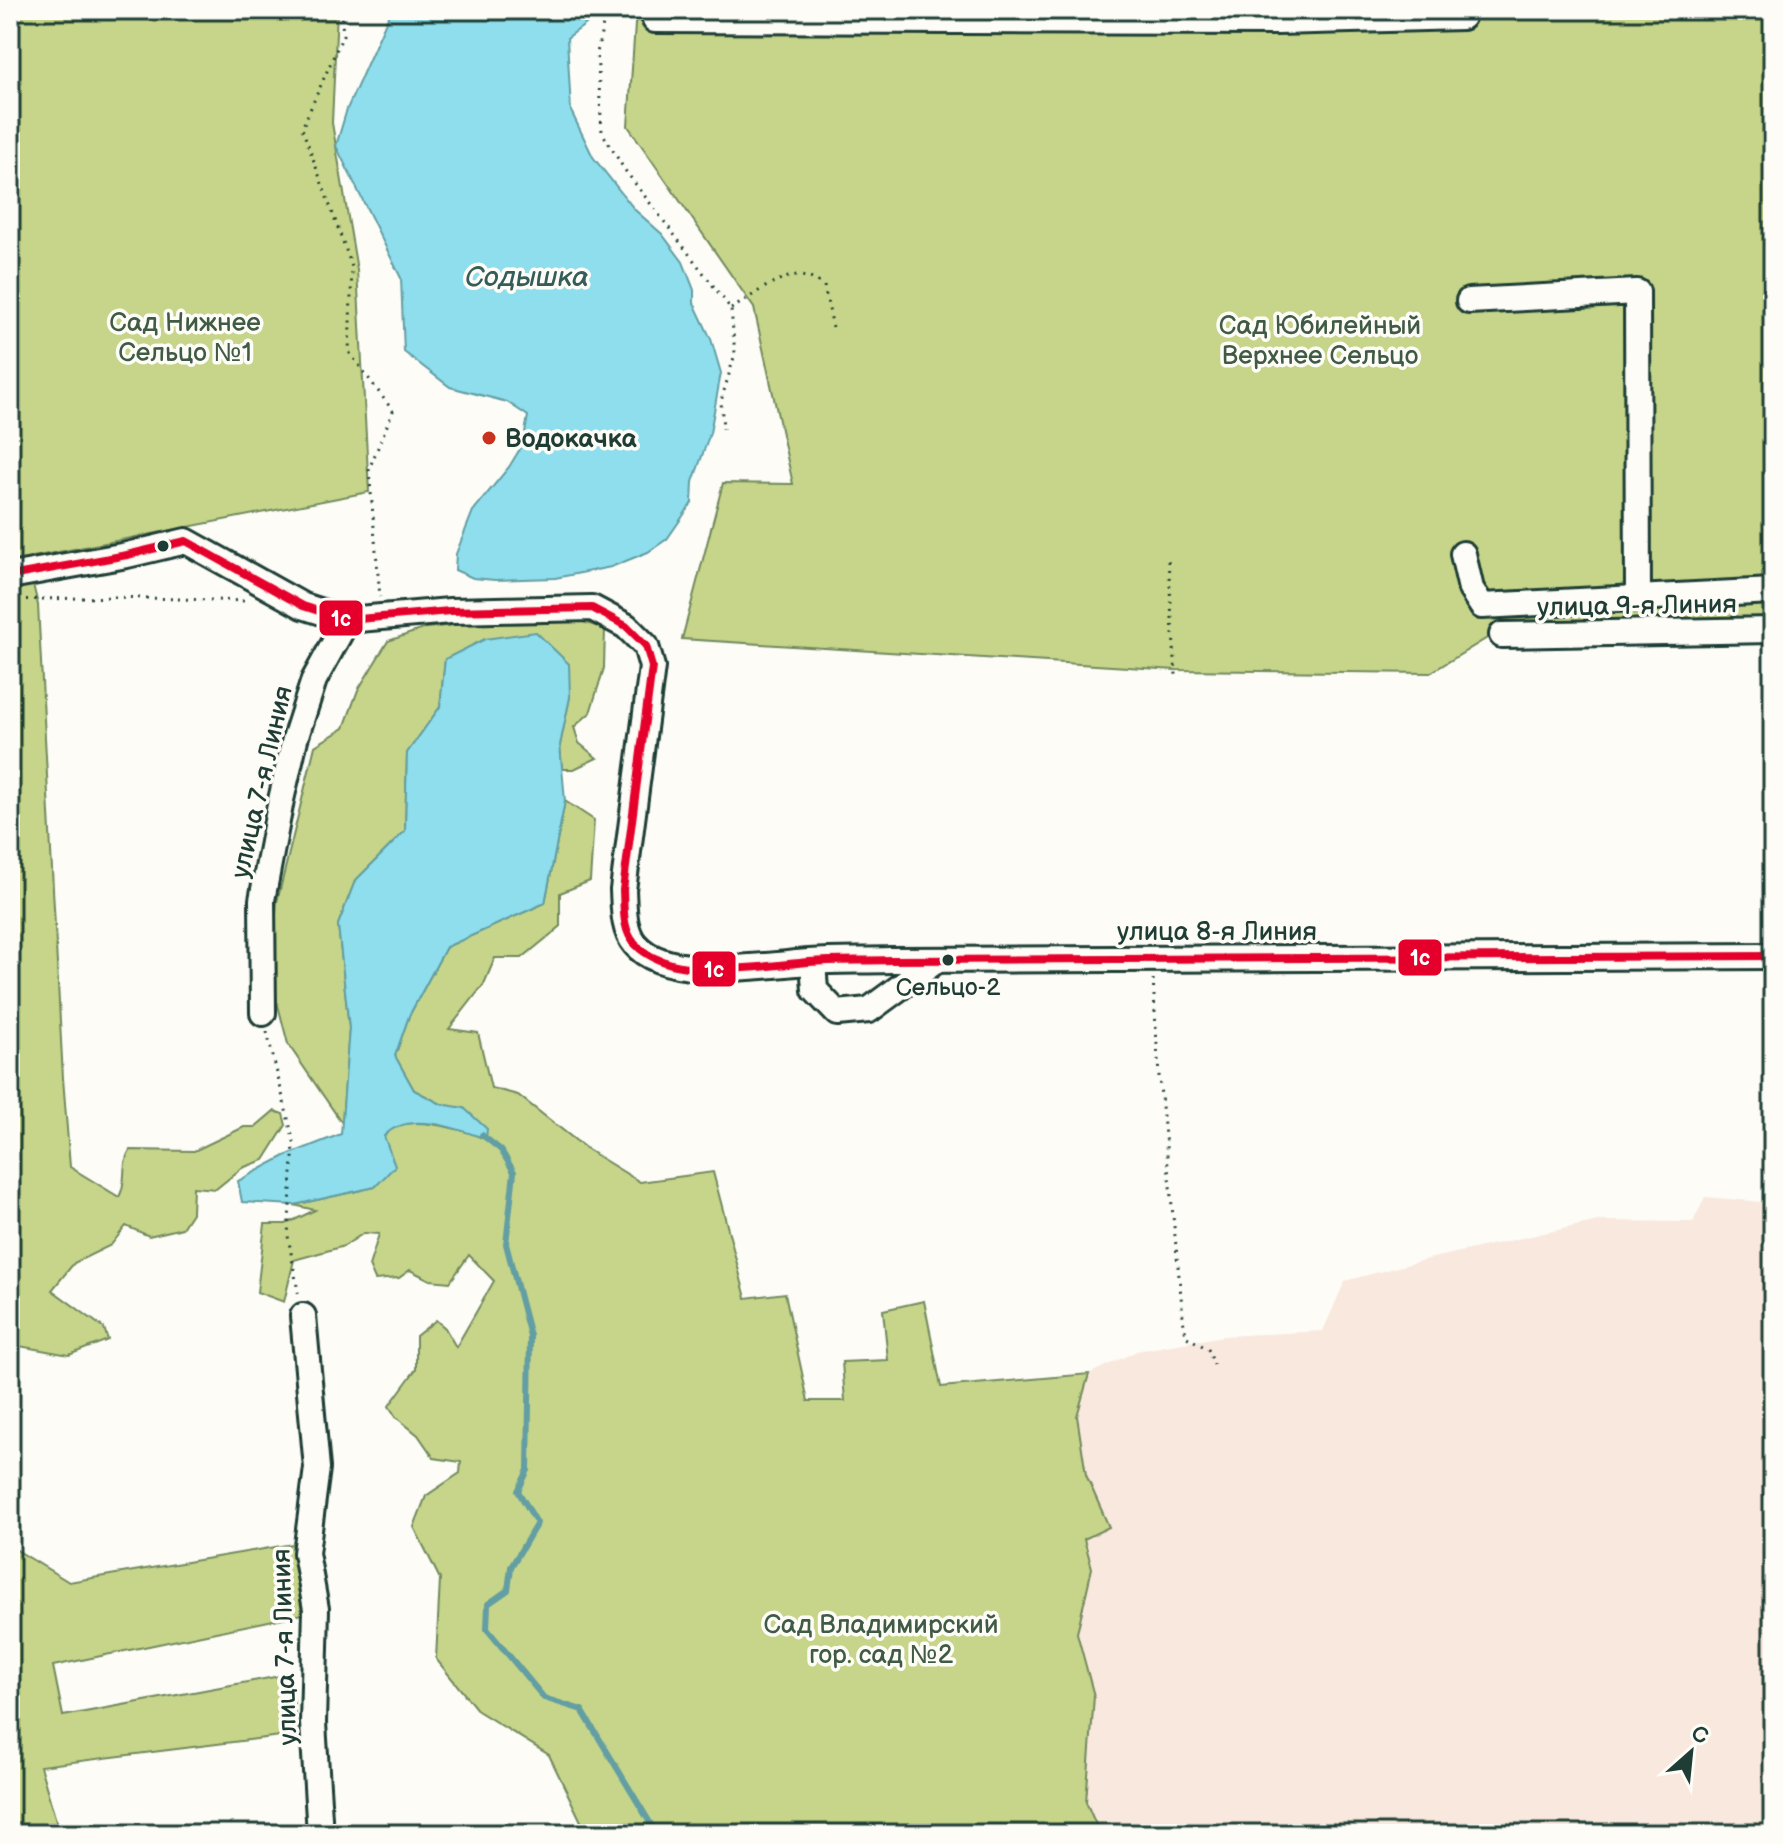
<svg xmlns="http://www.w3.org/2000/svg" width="1783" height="1844" font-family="'Balsamiq Sans',sans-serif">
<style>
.built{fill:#f9e8dd}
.green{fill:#c6d589;stroke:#72895e;stroke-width:2}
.water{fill:#8fdeed;stroke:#629ea3;stroke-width:2}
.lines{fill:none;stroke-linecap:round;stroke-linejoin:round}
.stream{stroke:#629ea3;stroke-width:6}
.minor-casing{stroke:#1f3d34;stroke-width:30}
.path{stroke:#1f3d34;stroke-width:3;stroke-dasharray:2 6;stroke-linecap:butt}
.minor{stroke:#fdfcf7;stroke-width:24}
.bus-1-casing{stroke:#fdfcf7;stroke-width:14}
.bus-1{stroke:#e4002b;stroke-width:8}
.poi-dot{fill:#c8321e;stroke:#fdfcf7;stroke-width:3}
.bus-dot{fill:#1f3d34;stroke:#fdfcf7;stroke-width:3}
.labels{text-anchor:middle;stroke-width:7;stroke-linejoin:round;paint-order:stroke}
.bus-label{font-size:24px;fill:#1f3d34;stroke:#fdfcf7}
.park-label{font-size:26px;fill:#405b45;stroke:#fdfcf7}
.poi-label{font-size:26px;font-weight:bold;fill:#1f3d34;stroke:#fdfcf7;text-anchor:start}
.street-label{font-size:26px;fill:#1f3d34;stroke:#fdfcf7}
.water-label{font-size:28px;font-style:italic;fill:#355d59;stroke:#fdfcf7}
.line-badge{stroke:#fdfcf7;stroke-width:3}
.badge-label{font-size:22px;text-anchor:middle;font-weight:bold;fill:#fff}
</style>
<rect width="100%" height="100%" fill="#fdfcf7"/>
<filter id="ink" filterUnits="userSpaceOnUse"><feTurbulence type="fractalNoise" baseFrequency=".0125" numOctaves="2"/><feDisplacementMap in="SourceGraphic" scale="16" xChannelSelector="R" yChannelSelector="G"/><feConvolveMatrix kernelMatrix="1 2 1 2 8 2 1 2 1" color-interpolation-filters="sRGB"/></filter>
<g filter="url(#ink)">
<!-- built -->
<polygon class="built" points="1705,1197 1773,1203 1773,1834 1100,1834 1086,1802 1094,1696 1077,1633 1092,1568 1083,1539 1109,1527 1086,1475 1077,1416 1089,1374 1137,1351 1224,1336 1323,1331 1345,1281 1424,1260 1598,1221 1693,1222"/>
<!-- green -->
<g class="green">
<path d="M10 10H337L332 123 357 270 369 492 32 557 29 568 38 605 63 1078 70 1167 119 1197C128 1181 120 1165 130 1150L194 1151 244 1127H255L274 1111 283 1114 286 1125 264 1160 242 1168 216 1189 193 1187 192 1213 182 1228 149 1236 126 1226 111 1245 74 1263 52 1290 104 1328 108 1340 69 1355 14 1345 10 1350Z"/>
<polygon points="636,10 1773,10 1773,624 1502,629 1430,673 1176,670 682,639 723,483 793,484 754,308 628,126"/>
<polygon points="523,618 571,618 605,629 604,668 590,713 574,727 579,743 597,758 574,769 562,769 560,745 570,697 445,659 440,707 407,753 405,831 355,881 338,925 349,1028 342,1123 288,1044 271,978 277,902 315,746 344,728 358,690 388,641 426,628"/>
<path d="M565 801 594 820 590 881 560 893V927L522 958H495L484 984 449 1029 478 1033 491 1088 518 1095 588 1150 640 1182 713 1172 746 1298 785 1293 808 1401H845L842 1362 888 1360 883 1310 924 1301 941 1387 1089 1374 1077 1416 1086 1475 1109 1527 1084 1539 1092 1568 1077 1633 1094 1696 1086 1802 1100 1834H587L549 1755 478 1711 436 1659 440 1579 414 1527 426 1496 460 1473 461 1462 434 1458 418 1435 396 1417 389 1406 416 1369V1336L436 1320 445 1328 456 1347 494 1281 469 1255 450 1282 430 1280 410 1270 399 1278 375 1280 369 1266 379 1234 364 1233 344 1246 294 1260 284 1302 257 1292 265 1224H286L315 1210 294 1205 375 1187C378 1172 378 1150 384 1137 397 1109 464 1130 485 1139L464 1109 441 1104 414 1090 395 1056 409 1016 446 947 545 903Z"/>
<polygon points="293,1544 302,1614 53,1666 63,1716 291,1674 297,1734 40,1766 60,1834 10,1834 10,1546 69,1582"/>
</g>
<!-- water -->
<g class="water">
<polygon points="391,10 587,10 592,14 586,24 567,38 571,111 593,157 635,210 662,234 683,262 694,290 694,303 711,339 721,373 710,433 693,482 692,503 667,539 648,552 611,567 555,578 495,580 473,578 455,570 456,554 473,511 509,467 523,444 528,416 507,402 450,387 404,352 401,278 336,146 347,109"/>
<path d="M536 632 569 664 570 697 560 745 565 801 545 903 446 947 409 1016 395 1056 414 1090 441 1104 464 1108 487 1129 486 1139C457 1128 408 1110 384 1136L395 1166 375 1187 294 1205 242 1202 238 1181 285 1156 341 1134 349 1028 338 925 355 881 405 831 407 753 440 707 445 659 485 639Z"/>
</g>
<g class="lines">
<!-- stream -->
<polyline class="stream" points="482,1135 501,1150 514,1172 506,1244 530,1336 528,1470 518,1491 537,1523 511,1567 508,1590 488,1604 487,1629 544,1698 582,1710 652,1826 654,1834"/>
<!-- minor casing -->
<g class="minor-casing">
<g id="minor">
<polyline points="655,20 1277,22 1462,17 1462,10"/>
<polyline points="1469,301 1637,292 1638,599"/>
<polyline points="1463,554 1471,589 1482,606 1773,591"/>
<path d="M10 576 127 555 186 541 303 606 347 620 450 611 592 608 626 626 646 646 652 667 623 890C624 907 623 930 635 944 666 982 765 965 809 962 836 960 863 961 890 960L1773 956"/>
<polyline points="1502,635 1773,630"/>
<polyline points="813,962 815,990 837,1013 869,1010 937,960"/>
<polyline points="263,1013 262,900 281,800 295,739 314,680 347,620"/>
<polyline points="303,1316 317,1468 306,1553 316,1609 313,1723 320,1834"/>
</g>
</g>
<!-- path -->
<g class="path">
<polyline points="341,10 343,35 302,128 352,267 349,352 393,411 369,469 380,597"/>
<polyline points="606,10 597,53 602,132 624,169 731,309 735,354 721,401 723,429"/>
<path d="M731 309C762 291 791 260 824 286L834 332"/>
<polyline points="1168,561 1176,675"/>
<polyline points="10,600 115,597 247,601"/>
<polyline points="1153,979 1159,1076 1184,1326 1187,1337 1208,1349 1214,1365"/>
<polyline points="267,1032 294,1143 288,1236 299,1297"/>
</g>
<!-- minor -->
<use href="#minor" class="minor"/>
<!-- bus-1 casing -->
<g class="bus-1-casing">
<path id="bus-1" d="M10 576 127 555 186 541 303 606 347 620 450 611 592 608 626 626 646 646 652 667 623 890C624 907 622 930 635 944 671 983 761 966 809 962 836 960 863 961 890 960L1773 956"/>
</g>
<!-- bus-1 -->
<use href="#bus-1" class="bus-1"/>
</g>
</g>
<!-- markers -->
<circle class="poi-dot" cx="489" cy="438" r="8"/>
<g class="bus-dot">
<circle cx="163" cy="546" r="7"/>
<circle cx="948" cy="960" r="7"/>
</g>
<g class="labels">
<!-- bus labels -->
<g class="bus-label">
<text x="948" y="995">Сельцо-2</text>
</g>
<!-- park labels -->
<g class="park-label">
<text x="185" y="331">Сад Нижнее<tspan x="185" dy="30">Сельцо №1</tspan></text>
<text x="1320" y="334">Сад Юбилейный<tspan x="1320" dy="30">Верхнее Сельцо</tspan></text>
<text x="881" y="1633">Сад Владимирский<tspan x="881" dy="30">гор. сад №2</tspan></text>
</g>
<!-- poi labels -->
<g class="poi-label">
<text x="505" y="447">Водокачка</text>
</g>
<!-- street labels -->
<g class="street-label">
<text transform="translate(1637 605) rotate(-1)" y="9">улица 9-я Линия</text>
<text transform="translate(261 782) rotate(-77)" y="9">улица 7-я Линия</text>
<text x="1217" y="940">улица 8-я Линия</text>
<text transform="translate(284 1647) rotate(-92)" y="9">улица 7-я Линия</text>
</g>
<!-- water labels -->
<g class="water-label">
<text x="527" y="286">Содышка</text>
</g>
</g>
<g class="line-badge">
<rect x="318" y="599" width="46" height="38" rx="8" fill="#e4002b"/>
<rect x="1397" y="938" width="46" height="39" rx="8" fill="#e4002b"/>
<rect x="691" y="950" width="46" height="38" rx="8" fill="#e4002b"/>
</g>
<g class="badge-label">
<text x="341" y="626">1с</text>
<text x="1420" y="965">1с</text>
<text x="714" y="977">1с</text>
</g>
<!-- margin -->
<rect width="1783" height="1844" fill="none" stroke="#fdfcf7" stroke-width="40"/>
<rect x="20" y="20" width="1743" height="1804" fill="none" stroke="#1f3d34" stroke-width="3" filter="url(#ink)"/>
<!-- north arrow -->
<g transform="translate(1691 1752) rotate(27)" stroke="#fdfcf7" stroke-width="6" paint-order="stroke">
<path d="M0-6L14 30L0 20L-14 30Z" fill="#1f3d34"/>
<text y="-12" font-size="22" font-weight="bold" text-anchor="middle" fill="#1f3d34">С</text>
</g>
</svg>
